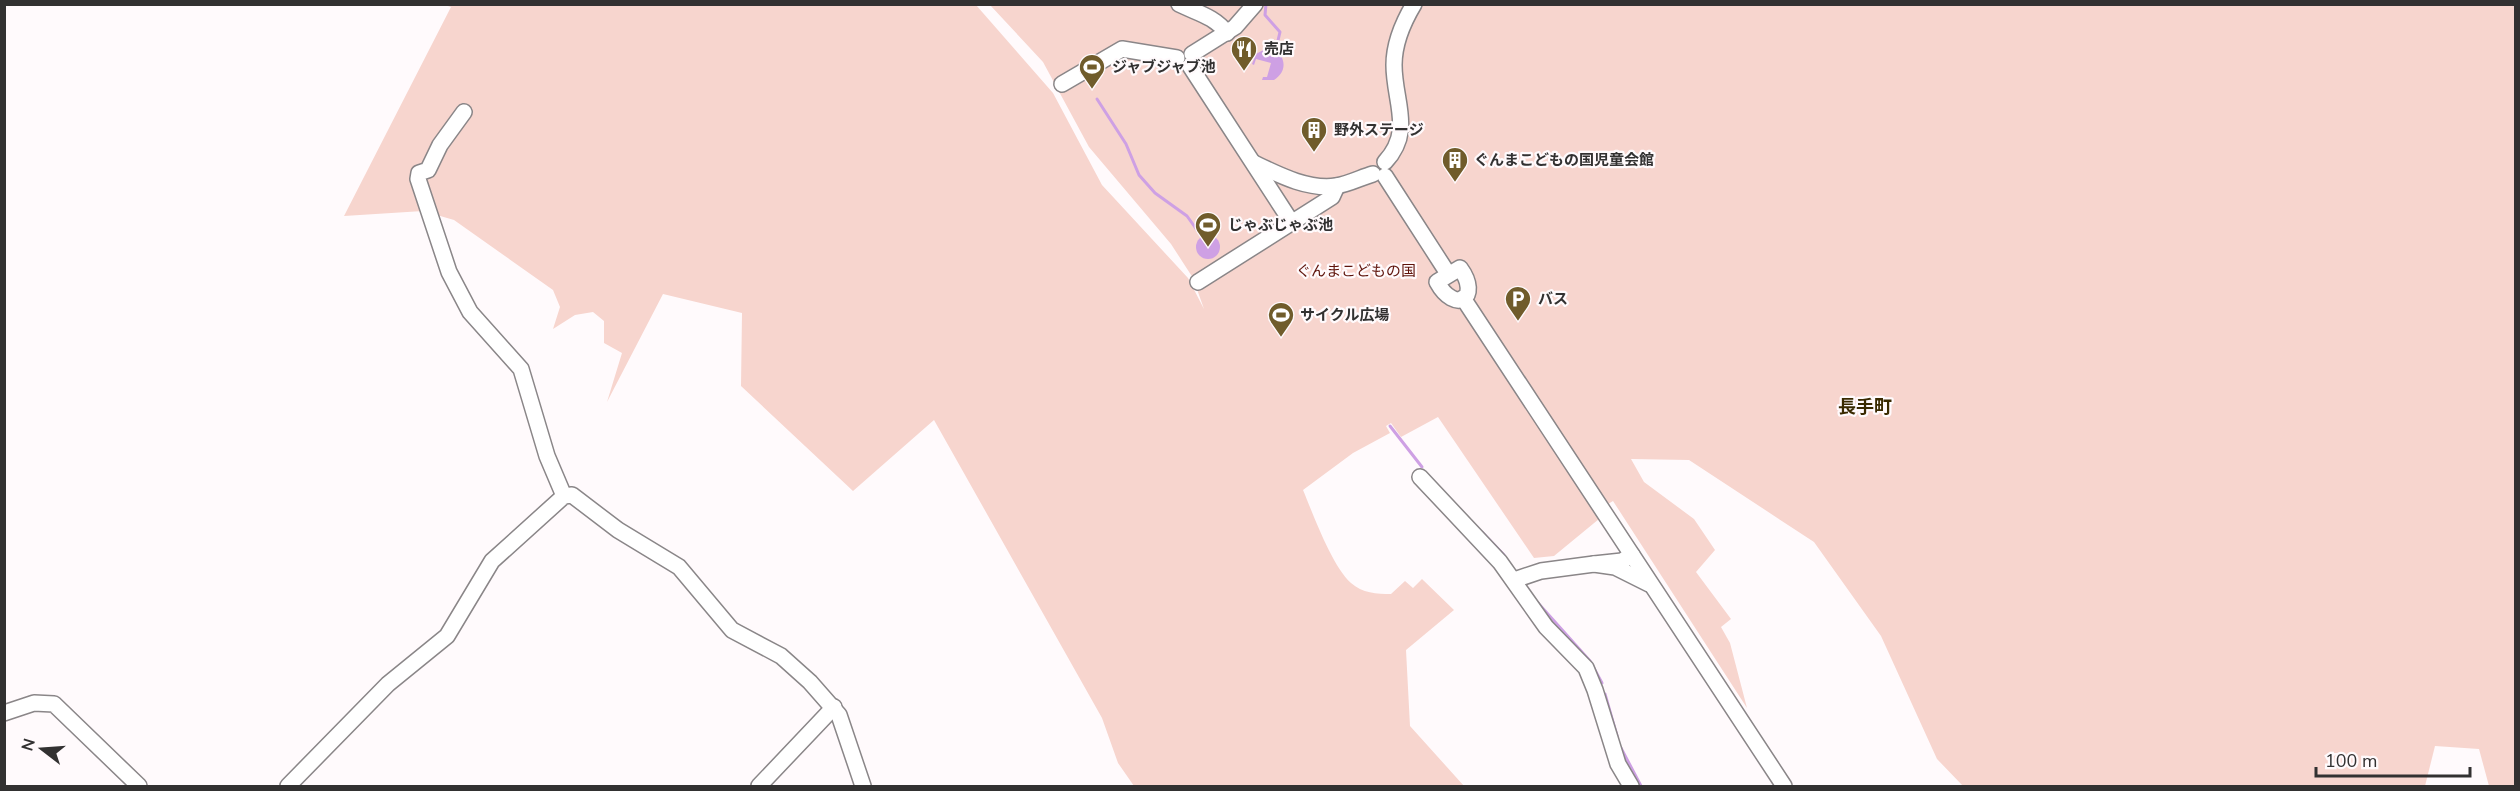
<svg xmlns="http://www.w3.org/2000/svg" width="2520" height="791" font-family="'Nunito Sans','Noto Sans JP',sans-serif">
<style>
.green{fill:#f7d5ce}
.water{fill:#cea0e4}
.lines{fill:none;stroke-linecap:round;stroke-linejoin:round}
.stream{stroke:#cea0e4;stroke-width:3}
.minor-casing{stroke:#8a8688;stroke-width:18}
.minor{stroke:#fff;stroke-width:15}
.labels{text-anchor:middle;stroke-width:4.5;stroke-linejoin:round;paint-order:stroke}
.poi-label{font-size:15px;font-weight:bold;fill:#323131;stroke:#fffafc;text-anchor:start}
.park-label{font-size:15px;fill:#5e130a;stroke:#fffafc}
.quarter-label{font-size:18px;font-weight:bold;fill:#392a00;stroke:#fffafc}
</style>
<rect width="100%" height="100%" fill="#fffafc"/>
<!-- green -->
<path class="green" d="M445 5H976L1053 93 1102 185 1188 278 1204 309 1193 278 1171 244 1089 147 1043 62 990 5H2515V786H2489L2479 749 2435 746 2425 786H1963L1937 759 1881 636 1814 542 1689 460 1631 459 1644 482 1694 519 1715 550 1696 572 1731 619 1721 627 1730 643 1747 708 1613 501 1595 512 1599 519 1554 556 1534 558 1438 417 1401 437 1391 423 1386 426 1390 433 1353 453 1303 490C1313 514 1332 566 1351 583 1362 593 1377 594 1391 594L1405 581 1413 588 1422 579 1454 610 1406 650 1410 726 1464 786H1134L1118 763 1102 718 934 420 853 491 741 386 742 313 663 294 607 402 622 353 604 343V321L593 312 575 315 553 329 560 307 553 290 454 220 423 211 344 216 451 7Z"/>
<!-- water -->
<g class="water">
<path d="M1265 49 1279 53C1287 63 1284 74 1274 80H1262L1263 77H1267L1271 63 1256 59 1254 65 1252 64 1256 54Z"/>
<circle cx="1208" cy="247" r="12"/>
</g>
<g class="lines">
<!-- stream -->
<g class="stream">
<polyline points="1266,4 1265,15 1280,32 1275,53"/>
<polyline points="1097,99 1126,144 1139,175 1155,193 1187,216 1202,237"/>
<polyline points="1390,426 1422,467"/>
<polyline points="1482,532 1504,555"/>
<polyline points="1538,603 1590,661 1602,683"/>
<polyline points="1605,694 1617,736"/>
<polyline points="1621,748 1641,786"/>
</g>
<!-- minor casing -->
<g class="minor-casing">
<g id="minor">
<path d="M1179 4C1197 13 1214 16 1227 33"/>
<polyline points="1192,54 1235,27 1255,4"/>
<polyline points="1190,66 1292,223"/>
<polyline points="1062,84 1122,49 1177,58"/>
<polyline points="464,112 440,145 428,170 419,173 418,179 449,272 470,312 521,369 547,456 564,496"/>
<path d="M1385 162C1414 131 1394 102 1394 65 1394 43 1402 24 1414 4"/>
<path d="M1254 163C1279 175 1308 190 1336 186 1349 184 1362 177 1373 174"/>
<polyline points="1385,176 1445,269"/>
<path d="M1460 268C1482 298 1455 315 1437 282Z"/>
<polyline points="1198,282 1332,197 1337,186"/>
<polyline points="1463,298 1784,786"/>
<polyline points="1420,477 1500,562 1546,627 1586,668 1595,690 1618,764 1631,786"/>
<polyline points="1632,555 1622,561 1594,564 1615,567 1649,584"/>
<polyline points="1514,580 1541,571 1594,564"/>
<polyline points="4,713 34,703 54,704 139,786"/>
<polyline points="288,786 388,684 447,636 492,561 564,496 572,495 618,530 679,567 732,630 781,656 810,682 839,715 863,786"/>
<polyline points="759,786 834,707"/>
</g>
</g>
<!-- minor -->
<use href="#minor" class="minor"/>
</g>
<!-- icons -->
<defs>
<g id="restaurant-pin" transform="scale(1.35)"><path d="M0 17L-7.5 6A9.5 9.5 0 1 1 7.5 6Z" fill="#705c2b" stroke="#fffafc"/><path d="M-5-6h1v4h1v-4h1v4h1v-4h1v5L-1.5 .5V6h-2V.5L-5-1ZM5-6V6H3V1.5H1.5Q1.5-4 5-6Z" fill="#fff"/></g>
<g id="stadium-pin" transform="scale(1.35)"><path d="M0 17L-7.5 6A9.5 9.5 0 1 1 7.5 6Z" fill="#705c2b" stroke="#fffafc"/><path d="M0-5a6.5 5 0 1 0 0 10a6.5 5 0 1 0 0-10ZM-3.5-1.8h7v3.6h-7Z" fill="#fff"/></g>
<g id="building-pin" transform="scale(1.35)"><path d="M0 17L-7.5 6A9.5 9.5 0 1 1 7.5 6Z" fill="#705c2b" stroke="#fffafc"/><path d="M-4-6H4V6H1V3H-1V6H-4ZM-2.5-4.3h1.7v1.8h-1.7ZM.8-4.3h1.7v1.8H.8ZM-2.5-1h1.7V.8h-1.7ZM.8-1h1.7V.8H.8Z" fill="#fff"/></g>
<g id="parking-pin" transform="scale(1.35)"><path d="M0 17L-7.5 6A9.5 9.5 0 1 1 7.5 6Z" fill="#705c2b" stroke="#fffafc"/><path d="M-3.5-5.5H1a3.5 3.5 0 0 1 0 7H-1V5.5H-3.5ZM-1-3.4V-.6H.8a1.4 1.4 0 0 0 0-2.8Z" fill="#fff"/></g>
</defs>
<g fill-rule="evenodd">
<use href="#restaurant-pin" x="1244" y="49"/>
<use href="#stadium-pin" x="1092" y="67"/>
<use href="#building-pin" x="1314" y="130"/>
<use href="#building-pin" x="1455" y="160"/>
<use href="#stadium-pin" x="1208" y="225"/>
<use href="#parking-pin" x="1518" y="299"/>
<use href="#stadium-pin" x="1281" y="315"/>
</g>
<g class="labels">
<!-- poi labels -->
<g class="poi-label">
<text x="1264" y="54">売店</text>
<text x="1112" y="72">ジャブジャブ池</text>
<text x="1334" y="135">野外ステージ</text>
<text x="1474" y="165">ぐんまこどもの国児童会館</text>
<text x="1228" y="230">じゃぶじゃぶ池</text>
<text x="1538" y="304">バス</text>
<text x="1300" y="320">サイクル広場</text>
</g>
<!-- park labels -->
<g class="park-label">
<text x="1356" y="276">ぐんまこどもの国</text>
</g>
<!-- quarter labels -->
<g class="quarter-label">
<text x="1865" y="413">長手町</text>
</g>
</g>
<!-- border -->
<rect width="2520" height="791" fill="none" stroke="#323131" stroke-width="12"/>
<!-- north arrow -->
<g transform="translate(42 749) rotate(287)" stroke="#fffafc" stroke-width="4.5" paint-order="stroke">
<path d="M0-4.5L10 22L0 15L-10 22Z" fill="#323131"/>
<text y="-9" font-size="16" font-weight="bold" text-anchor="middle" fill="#323131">N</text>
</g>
<!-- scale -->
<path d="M2316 767v9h154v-9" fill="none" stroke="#323131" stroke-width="3"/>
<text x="2325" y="767" font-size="18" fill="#323131" stroke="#fffafc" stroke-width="4.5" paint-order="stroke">100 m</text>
</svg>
